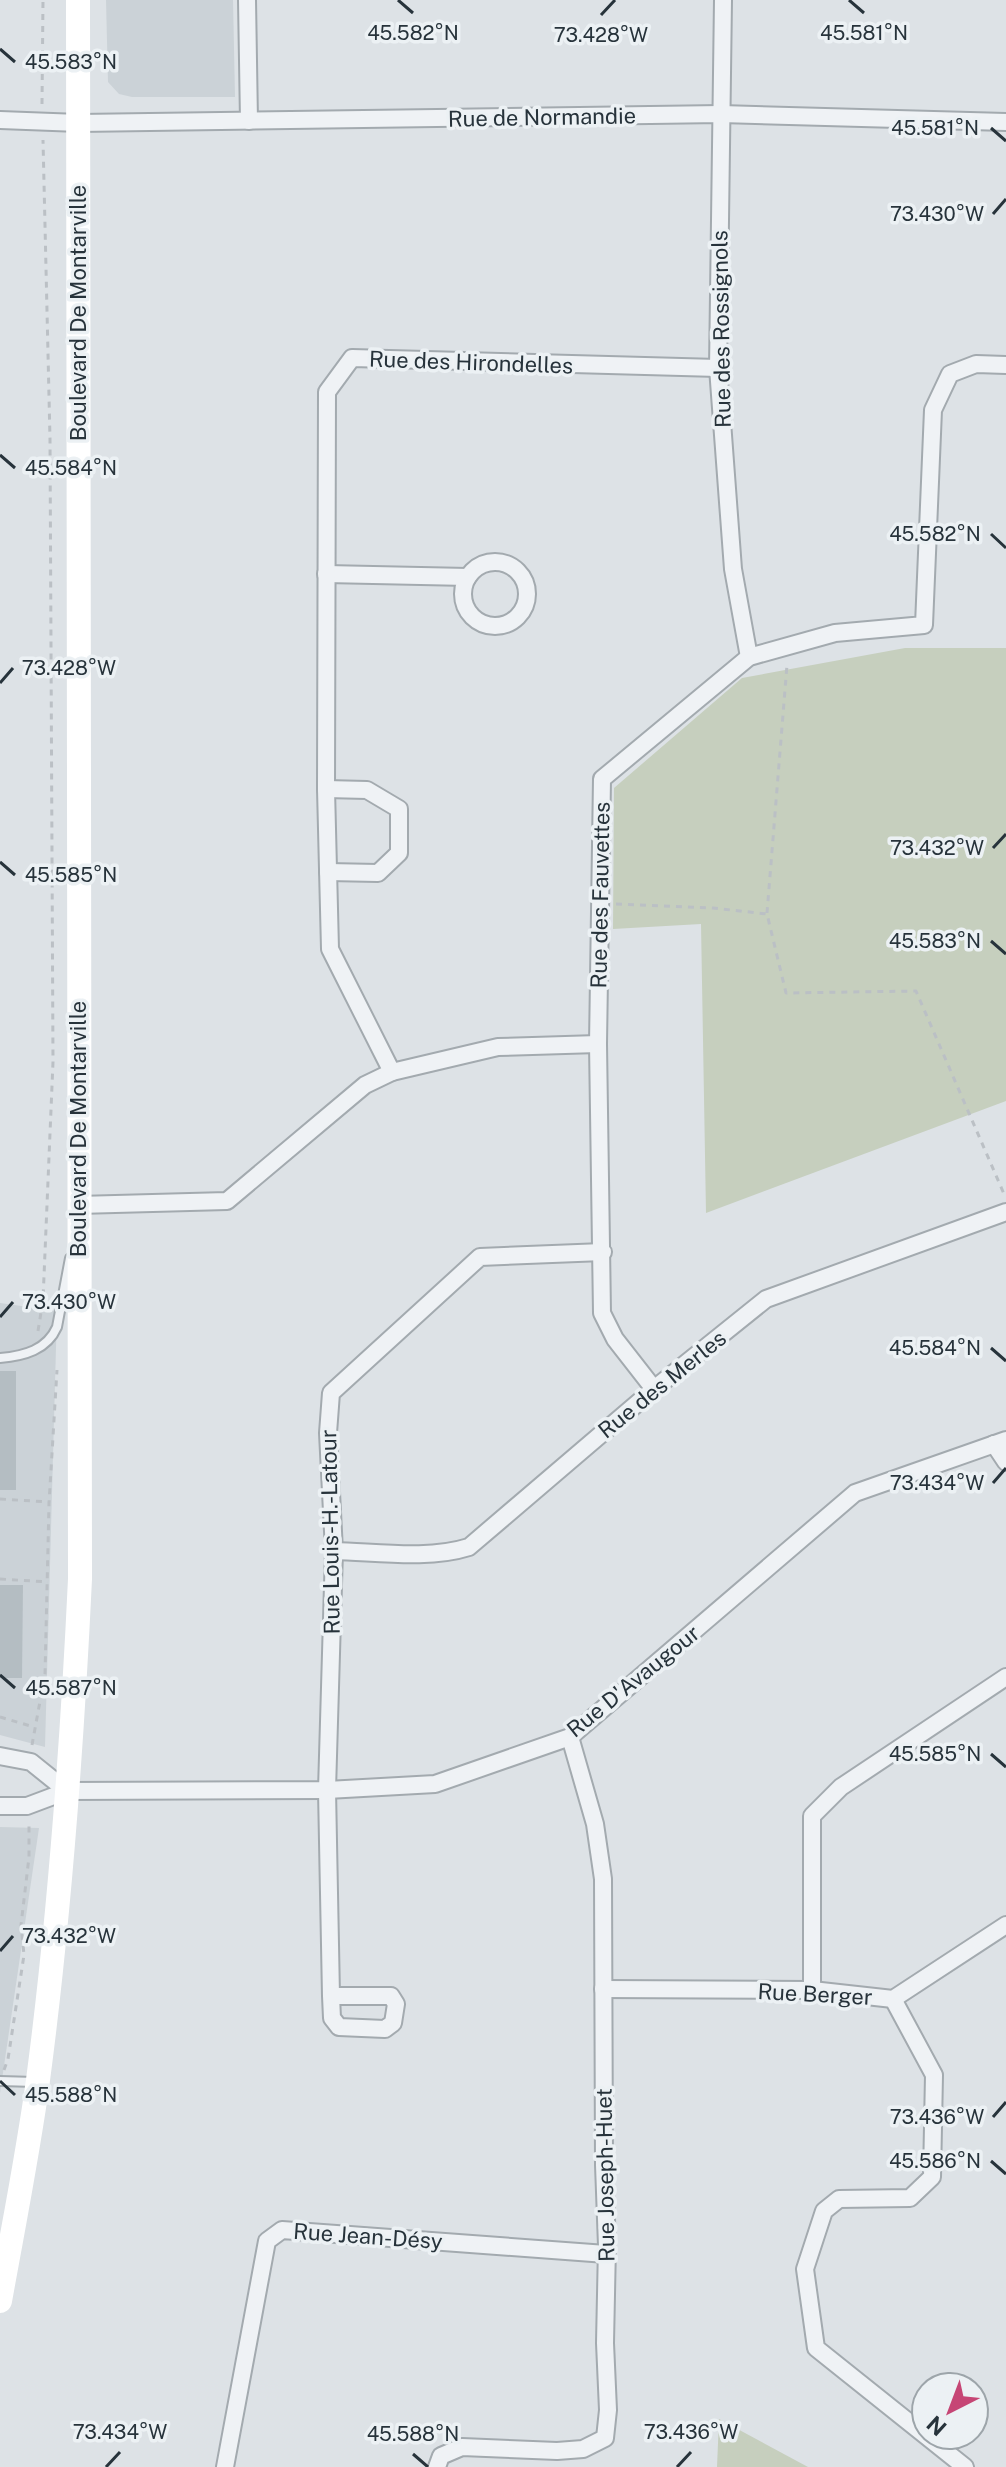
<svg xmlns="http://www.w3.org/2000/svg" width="1006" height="2467" font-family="'Public Sans',sans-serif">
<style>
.built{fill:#cbd2d7}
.green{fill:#c6cfbe}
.building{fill:#b4bdc2}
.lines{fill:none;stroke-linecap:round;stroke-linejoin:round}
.lane-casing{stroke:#a3aaaf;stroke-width:12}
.street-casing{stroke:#a3aaaf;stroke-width:20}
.path{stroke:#bbc0c5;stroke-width:3;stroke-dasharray:6 6;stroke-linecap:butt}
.lane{stroke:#eff2f5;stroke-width:8}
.street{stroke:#eff2f5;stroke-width:16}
.secondary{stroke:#fff;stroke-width:24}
.ticks{fill:none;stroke:#27333b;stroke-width:3}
.labels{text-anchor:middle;stroke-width:7;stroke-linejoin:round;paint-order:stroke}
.street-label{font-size:22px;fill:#27333b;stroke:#ecf1f4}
.ticks-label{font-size:20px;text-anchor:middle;fill:#27333b;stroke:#ecf1f4;stroke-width:7;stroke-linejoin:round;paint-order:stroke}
</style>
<rect width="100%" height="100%" fill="#dde2e6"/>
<!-- built -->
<g class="built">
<polygon points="106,0 233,0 235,97 132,97 119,94 108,82"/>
<polygon points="0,1303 57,1311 45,1747 0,1735"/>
<polygon points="0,1827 39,1828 0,2093"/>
</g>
<!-- green -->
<g class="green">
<polygon points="905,648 1006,648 1006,1101 706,1213 701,924 613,929 614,788 742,678"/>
<polygon points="719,2419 808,2467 717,2467"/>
</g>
<!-- building -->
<g class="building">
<rect x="0" y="1371" width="16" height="119"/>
<polygon points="0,1585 23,1585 22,1678 0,1678"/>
</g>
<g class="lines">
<!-- lane casing -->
<g class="lane-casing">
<g id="lane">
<path d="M0 1358C24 1356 47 1350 57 1327L70 1258"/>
<polyline points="0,2081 35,2082"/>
</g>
</g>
<!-- street casing -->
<g class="street-casing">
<g id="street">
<polyline points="247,0 249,121"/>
<polyline points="723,0 718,368 733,569 749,657"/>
<polyline points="0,120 79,123 721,114 1006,122"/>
<circle cx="495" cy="594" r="32"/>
<polyline points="326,574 468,577"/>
<polyline points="326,789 367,790 399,809 399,853 378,873 328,872"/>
<polyline points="392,1072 330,949 326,789 327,392 352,358 718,368"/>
<polyline points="78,1205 227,1201 365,1085 392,1072 498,1047 598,1044"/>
<polyline points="654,1389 615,1339 602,1313 598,1044 602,779 749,657 835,633 924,625 933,410 950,374 976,364 1006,365"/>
<polyline points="994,1444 1006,1462"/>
<path d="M334 1551C377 1552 428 1560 469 1547L654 1389 766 1299 1006 1212"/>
<polyline points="0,1756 31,1762 67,1791"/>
<polyline points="0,1806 27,1806 67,1791 327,1790 435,1784 570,1737 855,1493 1006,1440"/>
<polyline points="603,1989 812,1990 893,1999 1006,1925"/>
<polyline points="812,1990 812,1816 841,1787 1006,1677"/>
<polyline points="331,1996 391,1996 396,2004 393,2023 385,2029 339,2027 332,2018 331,1996 327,1790 334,1551 328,1433 331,1393 480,1257 603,1252"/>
<polyline points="893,1999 934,2075 932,2177 910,2198 839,2199 824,2211 805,2269 816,2348 965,2467"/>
<polyline points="225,2467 267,2241 282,2230 606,2254"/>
<polyline points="437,2467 441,2456 462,2447 557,2451 583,2449 605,2438 608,2410 605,2343 607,2246 604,2165 603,1879 595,1824 570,1737"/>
</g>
</g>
<!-- path -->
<g class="path">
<polyline points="42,104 43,0"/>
<polyline points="616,904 713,908 767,914 786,993 916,991 1004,1194"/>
<polyline points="767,913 787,665"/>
<polyline points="38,1331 43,1300 53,1062 50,439 43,140"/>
<polyline points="0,1499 48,1502"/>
<polyline points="0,1579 48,1582"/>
<polyline points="0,1717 34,1727"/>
<polyline points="32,1745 45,1674 49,1503 57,1370"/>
<polyline points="4,2070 8,2059 24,1955 21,1925 29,1857 29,1824"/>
</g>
<!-- lane -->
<use href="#lane" class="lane"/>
<!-- street -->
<use href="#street" class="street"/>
<!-- secondary -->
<path class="secondary" d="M0 2301C13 2228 28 2154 38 2080 60 1913 72 1747 80 1579L78 0"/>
</g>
<!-- ticks -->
<path class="ticks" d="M398 0 413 13M849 0 864 13M601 15 615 0M0 49 15 62M991 128 1006 141M993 214 1006 199M0 455 15 468M991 534 1006 548M0 683 13 668M993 848 1006 834M0 862 15 875M991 941 1006 954M0 1317 13 1302M991 1348 1006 1361M993 1483 1006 1468M0 1675 15 1688M991 1754 1006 1767M0 1951 13 1936M0 2081 15 2095M993 2117 1006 2102M991 2161 1006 2174M413 2454 428 2467M106 2467 120 2452M677 2467 691 2452"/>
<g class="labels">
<!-- street labels -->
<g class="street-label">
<text transform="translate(542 117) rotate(-1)" y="8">Rue de Normandie</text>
<text transform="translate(78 313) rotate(-90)" y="8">Boulevard De Montarville</text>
<text transform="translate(721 329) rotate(-91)" y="8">Rue des Rossignols</text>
<text transform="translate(471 362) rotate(2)" y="8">Rue des Hirondelles</text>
<text transform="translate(600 895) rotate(-89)" y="8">Rue des Fauvettes</text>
<text transform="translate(78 1129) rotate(-90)" y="8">Boulevard De Montarville</text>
<text transform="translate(662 1384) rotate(-39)" y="8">Rue des Merles</text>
<text transform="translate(330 1532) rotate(-91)" y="8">Rue Louis-H.-Latour</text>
<text transform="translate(633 1681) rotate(-39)" y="8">Rue D'Avaugour</text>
<text transform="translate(815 1994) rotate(3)" y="8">Rue Berger</text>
<text transform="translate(605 2175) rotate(-91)" y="8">Rue Joseph-Huet</text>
<text transform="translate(368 2236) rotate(4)" y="8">Rue Jean-Désy</text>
</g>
</g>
<g class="ticks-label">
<text x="413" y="40">45.582°N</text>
<text x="864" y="40">45.581°N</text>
<text x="601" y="42">73.428°W</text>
<text x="71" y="69">45.583°N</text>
<text x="935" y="135">45.581°N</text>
<text x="937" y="221">73.430°W</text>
<text x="71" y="475">45.584°N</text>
<text x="935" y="541">45.582°N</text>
<text x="69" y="675">73.428°W</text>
<text x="937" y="855">73.432°W</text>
<text x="71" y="882">45.585°N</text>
<text x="935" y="948">45.583°N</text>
<text x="69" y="1309">73.430°W</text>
<text x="935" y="1355">45.584°N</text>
<text x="937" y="1490">73.434°W</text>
<text x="71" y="1695">45.587°N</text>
<text x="935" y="1761">45.585°N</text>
<text x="69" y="1943">73.432°W</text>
<text x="71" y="2102">45.588°N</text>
<text x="937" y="2124">73.436°W</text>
<text x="935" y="2168">45.586°N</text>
<text x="120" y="2439">73.434°W</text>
<text x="691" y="2439">73.436°W</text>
<text x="413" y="2441">45.588°N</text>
</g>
<!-- north arrow -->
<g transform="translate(950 2411) rotate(222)"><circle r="38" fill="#ecf1f4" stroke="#9da5aa" stroke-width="2"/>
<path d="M0-6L14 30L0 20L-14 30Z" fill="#c64675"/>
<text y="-12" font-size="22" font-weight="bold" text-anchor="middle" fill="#27333b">N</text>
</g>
</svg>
